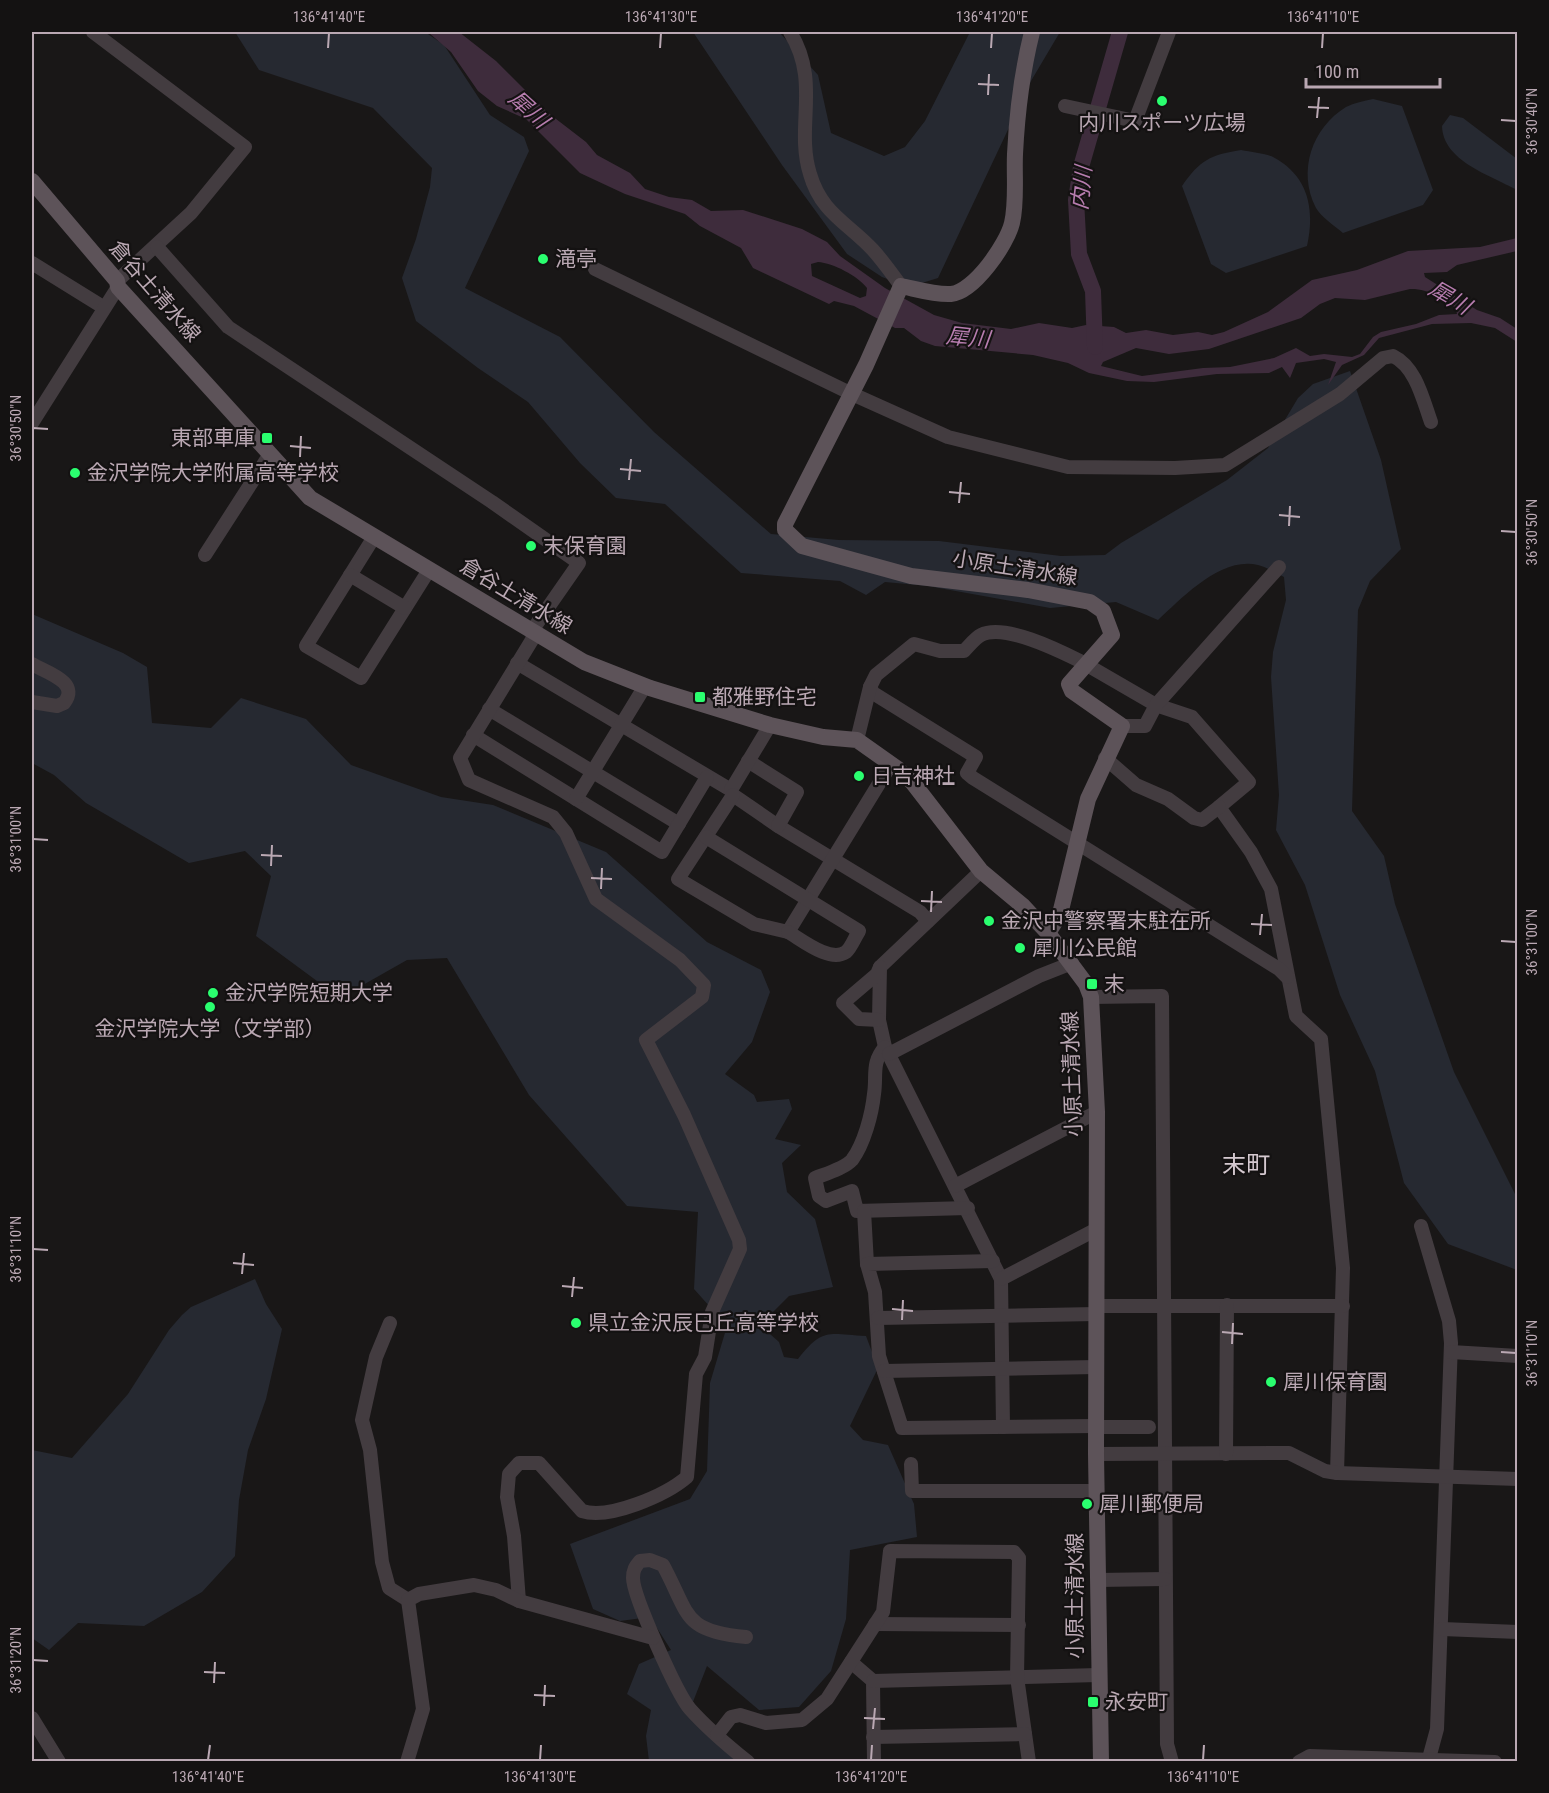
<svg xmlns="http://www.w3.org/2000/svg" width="1549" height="1793" font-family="'Roboto Condensed','Noto Sans JP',sans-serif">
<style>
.green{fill:#262931}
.water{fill:#3e2c3c;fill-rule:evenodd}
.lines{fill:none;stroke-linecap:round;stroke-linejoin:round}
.river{stroke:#3e2c3c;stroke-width:16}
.minor{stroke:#433c40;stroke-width:14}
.major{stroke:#5d5359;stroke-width:16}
.ticks{fill:none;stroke:#baa8b3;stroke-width:2}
.poi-dot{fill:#2afe6f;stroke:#141212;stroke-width:2}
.labels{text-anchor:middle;stroke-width:4.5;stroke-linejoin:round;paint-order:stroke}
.poi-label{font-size:21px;fill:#baa8b3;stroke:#141212;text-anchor:start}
.street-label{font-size:21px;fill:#baa8b3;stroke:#141212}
.water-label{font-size:22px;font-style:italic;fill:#b77daf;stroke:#141212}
.quarter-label{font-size:24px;fill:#d5c9d0;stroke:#141212}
.neatline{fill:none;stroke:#baa8b3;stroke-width:2}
.ticks-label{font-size:15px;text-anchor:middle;fill:#baa8b3}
</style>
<rect width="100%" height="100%" fill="#191717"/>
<!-- green -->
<g class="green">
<path d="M235 32H425L444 45 490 115 524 137 529 151 465 288 560 337 654 432 771 534 839 540 939 541 1061 556 1105 555 1121 543 1227 480 1268 448 1298 398 1313 384 1350 371 1381 460 1401 549 1370 581 1358 610 1352 811 1384 856 1395 904 1454 1072 1517 1198V1270L1448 1244 1404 1183 1375 1071 1340 995 1305 885 1276 830 1279 795 1271 677 1273 652 1286 600 1284 577C1276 573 1266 567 1258 565 1221 556 1182 598 1158 620L1116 602 1050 608 928 586 885 582 866 595 840 581 741 573 665 504 616 498 580 463 528 402 478 368 416 321 402 278 416 239 430 187 432 168 373 108 259 70Z"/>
<polygon points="693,32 779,32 818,75 831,133 884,156 905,147 925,121 970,32 1060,32 1031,81 938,278 909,287 882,277 847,254 782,165"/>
<path d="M1373 99 1402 106 1433 190 1423 205 1343 233C1335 226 1321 217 1316 208 1297 171 1312 128 1346 107 1354 103 1364 101 1373 99Z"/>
<path d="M1450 115 1463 118 1517 159V190C1490 175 1443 161 1442 126Z"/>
<path d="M1241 150C1251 152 1264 153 1273 157 1309 176 1315 210 1307 246L1226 273 1211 264 1182 186C1200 160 1210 155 1241 150Z"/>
<path d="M32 614 123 653 147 667 152 723 211 728 241 698 306 719 351 765 441 797 493 805 606 852 707 942 761 970 770 992 752 1042 725 1074 754 1095 757 1102 789 1099 792 1109 775 1139 801 1145 782 1163 787 1192 815 1219 833 1287 789 1296 771 1314 770 1334 779 1342 784 1357 798 1359C823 1327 828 1334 866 1336L878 1368 850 1426 863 1440 888 1445 914 1504 917 1537 850 1550 846 1619 831 1671 799 1707 759 1710 707 1666 689 1712 737 1761H649L646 1736 651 1710 627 1694 639 1664 671 1650 650 1617 620 1621 593 1609 570 1544 690 1499 707 1471 710 1383 727 1326 694 1289 698 1212 627 1206 529 1095 447 958 407 960 340 998 256 936 271 876 245 851 189 863 86 803 54 775 32 763Z"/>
<polygon points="255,1279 266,1304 282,1329 266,1399 248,1450 239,1500 235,1556 202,1592 144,1626 78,1623 49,1650 32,1638 32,1450 72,1458 128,1394 169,1330 182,1315 191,1307"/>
</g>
<!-- water -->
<path class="water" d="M428 32H459L496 61 547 112 586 142 597 155 630 173 645 189 669 197 692 200 711 211 743 210 802 229 827 242 840 256 885 288 934 315 962 323 1011 329 1039 323 1072 328 1086 325 1114 327 1126 333 1146 330 1173 335 1198 332 1212 335 1224 332 1268 312 1312 280 1357 270 1408 251 1480 247 1517 238V251L1457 265 1447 272 1424 273 1425 277 1477 310 1500 318 1517 329V342L1495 328 1471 323 1432 324 1379 338 1364 355 1342 365 1328 385 1336 362 1324 359 1296 363 1290 378 1282 367 1269 373 1217 374 1154 382 1127 381 1089 373 1068 363 1033 355 935 346 921 341 904 328H895L854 306 834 301 829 304 753 268 741 248 700 226 685 214 625 194 580 173 526 119 497 106 478 91 451 52ZM818 262C833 263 858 276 867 288L866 296 860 298 812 276 811 264ZM1410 289C1424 288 1456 299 1457 314L1439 315 1416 324 1381 332 1373 337 1360 354 1352 357 1324 354 1310 356 1296 348 1274 358 1230 367 1203 368 1142 376 1101 366 1103 362 1136 348 1169 354 1209 349 1301 318 1320 304 1335 298 1365 300Z"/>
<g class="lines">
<!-- river -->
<polyline class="river" points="1095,347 1093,291 1079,254 1076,200 1081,167 1120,32"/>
<!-- minor -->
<g class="minor">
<polyline points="93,32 245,147 191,213 117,281"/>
<path d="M790 32C821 82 795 126 810 174 821 213 848 223 873 250 883 261 892 274 901 286"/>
<polyline points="1065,106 1135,121 1169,32"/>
<polyline points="157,247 228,327 492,502 579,563 531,632"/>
<polyline points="32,263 103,307"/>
<path d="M595 269 850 393 948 437 1068 467 1175 468 1225 465 1340 394 1383 358 1393 356C1416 367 1423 400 1431 422"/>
<polyline points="32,423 118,287"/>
<polyline points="374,537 306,646 361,678 429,570"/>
<polyline points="205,555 270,454"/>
<polyline points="350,575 405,608"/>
<polyline points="517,663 731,790 733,795 778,826 920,912 928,921"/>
<path d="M32 664C45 672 81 682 64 703L57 706 32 702"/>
<polyline points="1087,665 1156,705 1192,717 1249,782 1219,807 1251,852 1271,889 1296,1016 1321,1039 1343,1268 1337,1473"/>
<polyline points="870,687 873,693 976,757 967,773 973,778 1279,969 1287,977"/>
<polyline points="489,709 679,824"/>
<polyline points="1122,726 1145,726 1156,705 1279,567"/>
<polyline points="473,735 662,852 707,777"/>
<path d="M857 740 870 687 876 675 914 644 940 651H964C969 646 975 638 981 635 1004 623 1058 650 1080 661L1082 670"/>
<polyline points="1105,758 1136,785 1168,799 1194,818 1202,820 1219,807"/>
<polyline points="748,761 797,792 778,826"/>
<polyline points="731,790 770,725"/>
<polyline points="733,795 678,879 754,924 788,932 891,764"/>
<polyline points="576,799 645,686"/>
<path d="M706 837 859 931C855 937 851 948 846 952 830 963 802 940 788 932"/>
<polyline points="981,871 880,967 879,1020 885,1047 1001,1279 1003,1427"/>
<polyline points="1091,997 1162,996 1167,1744 1172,1762"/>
<polyline points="879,1020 859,1019 843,1003 877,974 880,967"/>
<path d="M885 1047C871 1063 877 1075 874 1094 872 1114 864 1144 852 1160 845 1168 825 1174 815 1178L819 1196 826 1201 852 1191 857 1211 968 1208"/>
<polyline points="889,1054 1039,976 1072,963"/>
<polyline points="955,1186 1097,1112"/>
<polyline points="864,1211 867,1264"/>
<polyline points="1421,1226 1449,1321 1451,1343 1437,1729 1428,1762"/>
<polyline points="993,1261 867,1264 875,1292 879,1356 902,1428 1097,1426"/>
<polyline points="1001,1279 1097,1229"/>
<polyline points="1097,1306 1343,1306"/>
<polyline points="878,1318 1096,1314"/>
<polyline points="390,1323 376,1357 362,1420 370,1450 382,1562 389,1588 408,1600"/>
<polyline points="1451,1352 1518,1356"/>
<polyline points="884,1371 1096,1367"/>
<polyline points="1096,1427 1149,1427"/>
<polyline points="1096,1454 1289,1453 1325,1471 1337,1473 1518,1479"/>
<polyline points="1226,1454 1227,1305"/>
<polyline points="911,1464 912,1491 1097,1491"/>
<polyline points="1098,1580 1165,1579"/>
<path d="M519 1601 514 1536 507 1497 509 1474 519 1463H539L582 1511C609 1520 666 1495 687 1477L696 1374 705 1357 712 1312 740 1249 739 1240 684 1115 646 1040 702 997 704 985 680 960 596 899 566 833 553 817 469 780 460 758 535 635"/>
<polyline points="875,1624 1019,1625"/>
<polyline points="1442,1629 1518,1632"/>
<path d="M746 1637C682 1631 690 1615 663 1565L650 1560 640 1561C635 1567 633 1570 633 1578 633 1596 677 1694 690 1709 707 1728 728 1746 748 1762"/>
<polyline points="851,1662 873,1681 874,1762"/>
<polyline points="873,1681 1098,1675"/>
<polyline points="32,1718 59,1762"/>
<polyline points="717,1735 731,1717 740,1715 766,1723 802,1720 827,1699 883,1612 890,1551 1014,1552 1019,1558 1017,1677 1029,1762"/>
<polyline points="873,1737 1025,1734"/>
<polyline points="407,1762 423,1709 408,1600 419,1594 474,1585 496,1590 519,1601 653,1638"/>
<polyline points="1299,1762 1310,1756 1495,1762"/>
</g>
<!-- major -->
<g class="major">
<path d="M1032 32C1022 72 1017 113 1015 154 1014 176 1017 202 1012 223 1007 244 974 292 951 294 935 295 916 289 901 286L866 365 785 524V530L802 546 911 576 1028 590 1090 602 1103 611 1112 635 1069 684 1072 691 1122 726 1088 799 1060 914 1048 933"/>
<polyline points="32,181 117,281 118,287 310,498 584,662 650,688 770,725 823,737 857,740 898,769 913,783 981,871 1023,906 1048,933 1086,984 1091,997 1097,1112 1096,1454 1101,1762"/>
</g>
</g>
<!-- ticks -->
<path class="ticks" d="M328 48 329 33M660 48 661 33M991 48 992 33M1322 48 1323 33M978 84 999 85M988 95 989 74M1308 107 1329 108M1317 118 1319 97M1501 120 1516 121M33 428 48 429M290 446 311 448M300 457 301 436M620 469 641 471M629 480 631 459M949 492 970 494M959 503 961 482M1279 515 1300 517M1289 526 1290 506M1501 531 1516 532M33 839 48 840M261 855 282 856M271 866 272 845M591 878 612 879M601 889 602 868M921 901 942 902M931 912 932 891M1251 924 1272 925M1260 935 1262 914M1501 941 1516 942M33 1249 48 1250M233 1263 254 1265M242 1274 244 1253M562 1286 583 1288M572 1297 574 1277M892 1309 913 1311M902 1320 903 1300M1222 1332 1243 1334M1232 1344 1233 1323M1501 1352 1516 1353M33 1660 48 1661M204 1672 225 1673M214 1683 215 1662M534 1695 555 1696M544 1706 545 1685M864 1718 885 1719M873 1729 875 1708M208 1760 210 1745M540 1760 541 1745M871 1760 872 1745M1203 1760 1204 1745"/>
<!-- markers -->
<g class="poi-dot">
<circle cx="1162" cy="101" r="6"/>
<circle cx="543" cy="259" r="6"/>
<rect x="261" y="432" width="12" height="12" rx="3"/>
<circle cx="75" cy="473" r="6"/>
<circle cx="531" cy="546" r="6"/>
<rect x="694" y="691" width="12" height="12" rx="3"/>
<circle cx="859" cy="776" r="6"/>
<circle cx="989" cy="921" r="6"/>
<circle cx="1020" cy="948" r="6"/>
<rect x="1086" y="978" width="12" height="12" rx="3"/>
<circle cx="213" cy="993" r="6"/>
<circle cx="210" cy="1007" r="6"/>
<circle cx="576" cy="1323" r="6"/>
<circle cx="1271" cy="1382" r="6"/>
<circle cx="1087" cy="1504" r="6"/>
<rect x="1087" y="1696" width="12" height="12" rx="3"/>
</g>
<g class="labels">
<!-- poi labels -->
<g class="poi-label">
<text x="1162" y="130" text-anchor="middle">内川スポーツ広場</text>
<text x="555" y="266">滝亭</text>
<text x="255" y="445" text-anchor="end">東部車庫</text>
<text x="87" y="480">金沢学院大学附属高等学校</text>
<text x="543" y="553">末保育園</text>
<text x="712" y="704">都雅野住宅</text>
<text x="871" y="783">日吉神社</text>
<text x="1001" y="928">金沢中警察署末駐在所</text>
<text x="1032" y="955">犀川公民館</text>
<text x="1104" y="991">末</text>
<text x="225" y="1000">金沢学院短期大学</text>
<text x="210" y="1036" text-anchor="middle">金沢学院大学（文学部）</text>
<text x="588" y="1330">県立金沢辰巳丘高等学校</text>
<text x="1283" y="1389">犀川保育園</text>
<text x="1099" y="1511">犀川郵便局</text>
<text x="1105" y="1709">永安町</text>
</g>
<!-- street labels -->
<g class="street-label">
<text transform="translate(155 291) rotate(49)" y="7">倉谷土清水線</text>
<text transform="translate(1015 568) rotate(9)" y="7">小原土清水線</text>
<text transform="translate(516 596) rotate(31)" y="7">倉谷土清水線</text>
<text transform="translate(1072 1074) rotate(-92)" y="7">小原土清水線</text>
<text transform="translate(1075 1596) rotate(-90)" y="7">小原土清水線</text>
</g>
<!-- water labels -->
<g class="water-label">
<text transform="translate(529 109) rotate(42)" y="8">犀川</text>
<text transform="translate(1081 188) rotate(-84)" y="8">内川</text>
<text transform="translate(1450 297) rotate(30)" y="8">犀川</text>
<text transform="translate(968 337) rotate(6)" y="8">犀川</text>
</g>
<!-- quarter labels -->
<g class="quarter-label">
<text x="1246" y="1173">末町</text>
</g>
</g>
<!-- border -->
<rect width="1549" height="1793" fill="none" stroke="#141212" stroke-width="66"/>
<!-- scale -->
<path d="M1306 78v9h134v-9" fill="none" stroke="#baa8b3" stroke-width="3"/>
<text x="1315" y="78" font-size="18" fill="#baa8b3" stroke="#141212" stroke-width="4.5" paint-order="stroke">100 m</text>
<rect x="33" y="33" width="1483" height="1727" class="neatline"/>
<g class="ticks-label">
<text x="329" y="22">136°41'40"E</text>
<text x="661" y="22">136°41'30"E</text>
<text x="992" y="22">136°41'20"E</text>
<text x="1323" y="22">136°41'10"E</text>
<text transform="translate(1532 121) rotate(-90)" y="5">36°30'40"N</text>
<text transform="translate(16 428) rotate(-90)" y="5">36°30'50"N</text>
<text transform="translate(1532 532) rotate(-90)" y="5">36°30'50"N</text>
<text transform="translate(16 839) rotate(-90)" y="5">36°31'00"N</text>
<text transform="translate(1532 942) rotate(-90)" y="5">36°31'00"N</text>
<text transform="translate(16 1249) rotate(-90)" y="5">36°31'10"N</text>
<text transform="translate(1532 1353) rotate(-90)" y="5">36°31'10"N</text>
<text transform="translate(16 1660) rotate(-90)" y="5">36°31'20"N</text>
<text x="208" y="1782">136°41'40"E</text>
<text x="540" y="1782">136°41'30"E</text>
<text x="871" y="1782">136°41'20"E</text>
<text x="1203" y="1782">136°41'10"E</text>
</g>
</svg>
